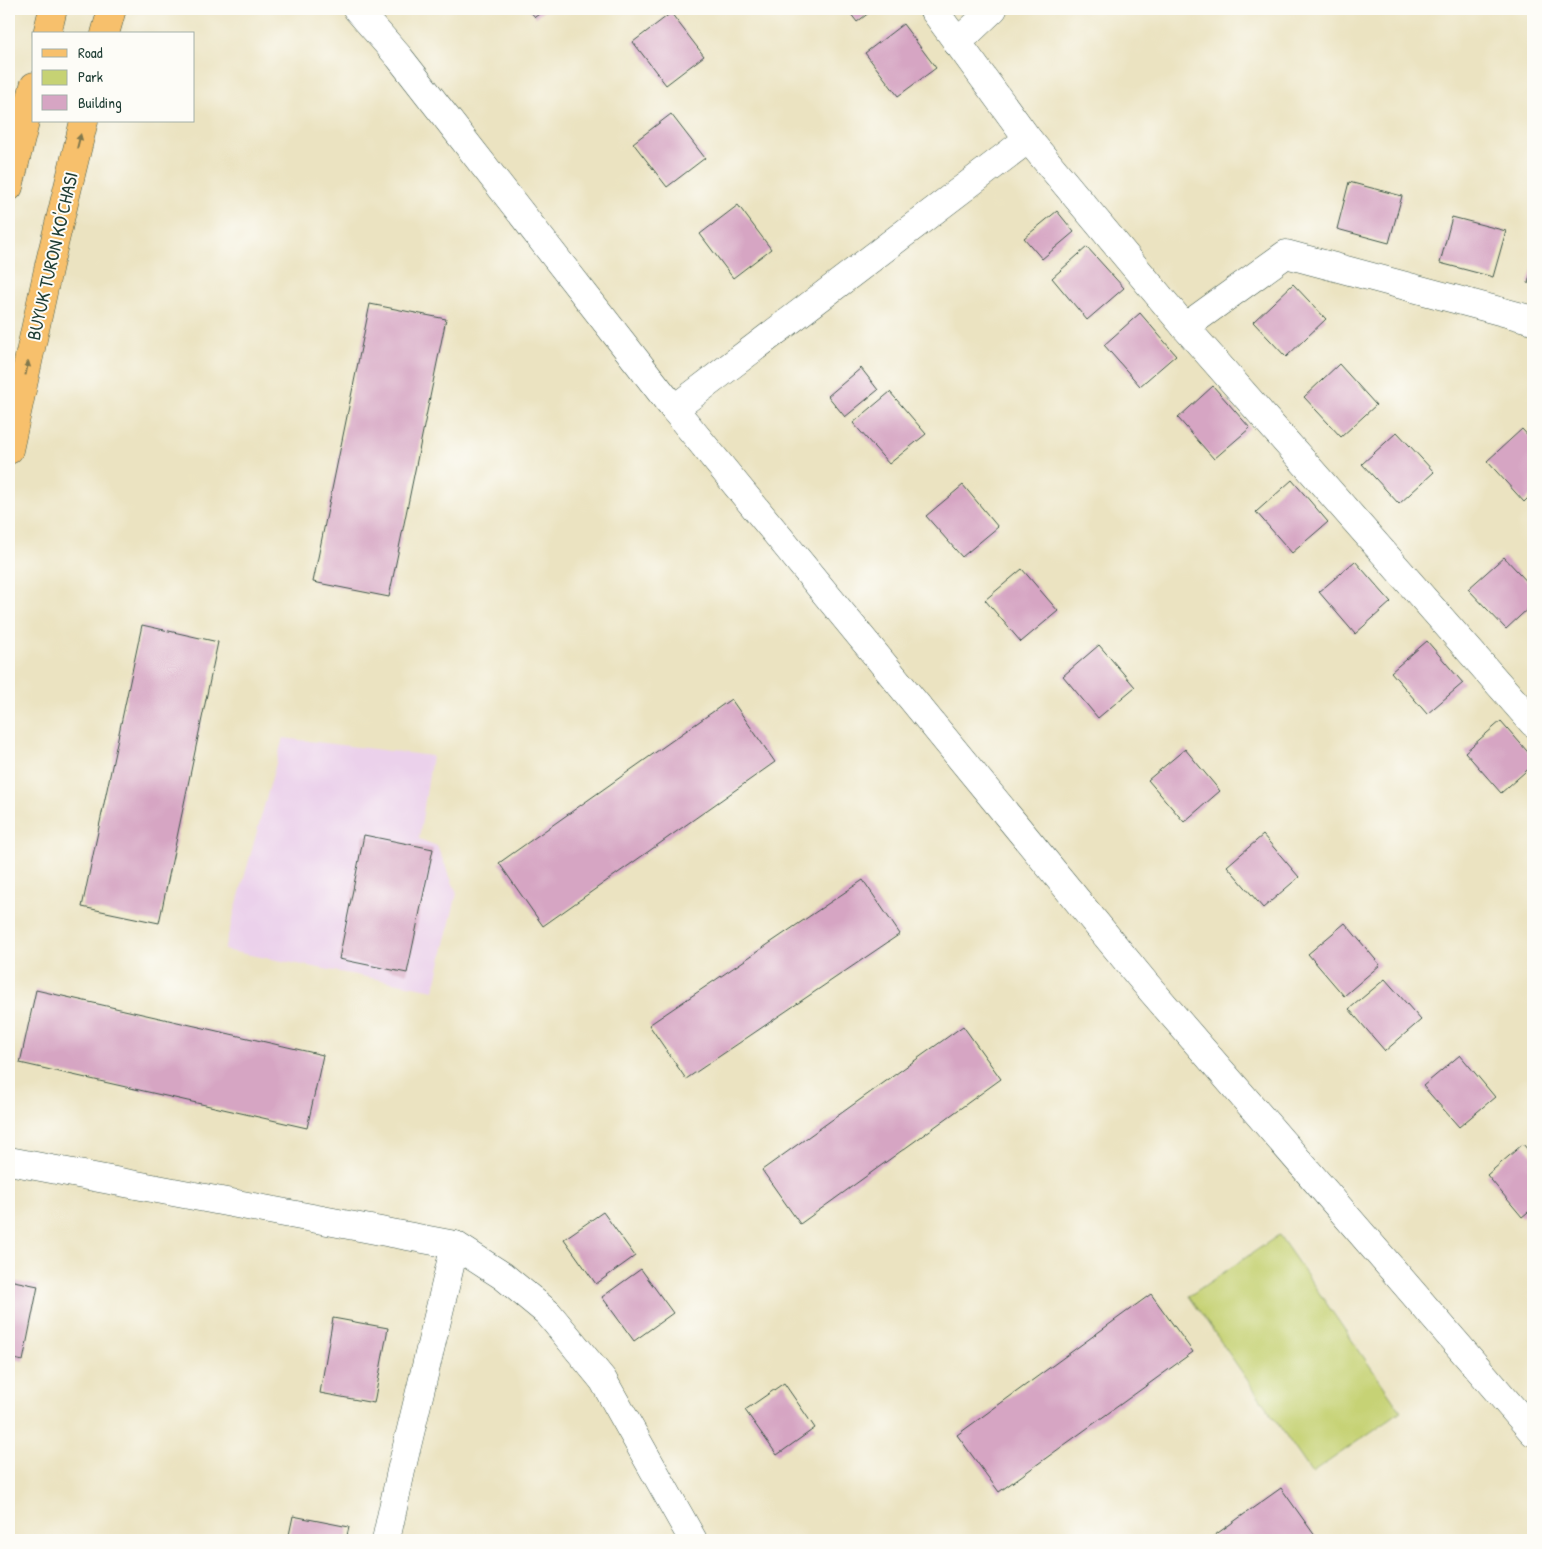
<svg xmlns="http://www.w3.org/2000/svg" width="1542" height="1549" font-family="'Patrick Hand',sans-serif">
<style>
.built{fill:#ebd1eb}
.green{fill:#c6d274;stroke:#728854}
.building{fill:#d6a5c3}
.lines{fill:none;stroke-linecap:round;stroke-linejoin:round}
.street-casing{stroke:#3e5649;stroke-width:29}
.primary-casing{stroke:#3e5649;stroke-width:29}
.street{stroke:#fff;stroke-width:28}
.primary{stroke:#f7c06c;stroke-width:28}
.oneway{fill:#80784d}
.labels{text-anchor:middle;stroke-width:4;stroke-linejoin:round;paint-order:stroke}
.street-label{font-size:19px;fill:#1f3d34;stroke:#fdfcf7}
</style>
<rect width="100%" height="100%" fill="#fdfcf7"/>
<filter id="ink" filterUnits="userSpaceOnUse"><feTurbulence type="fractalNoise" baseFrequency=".02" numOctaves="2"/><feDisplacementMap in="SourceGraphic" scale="10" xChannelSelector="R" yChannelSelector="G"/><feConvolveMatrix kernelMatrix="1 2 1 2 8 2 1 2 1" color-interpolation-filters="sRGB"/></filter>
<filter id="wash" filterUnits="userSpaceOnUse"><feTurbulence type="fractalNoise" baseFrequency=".0096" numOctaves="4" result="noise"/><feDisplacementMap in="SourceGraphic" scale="20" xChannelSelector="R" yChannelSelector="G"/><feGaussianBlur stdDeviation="1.12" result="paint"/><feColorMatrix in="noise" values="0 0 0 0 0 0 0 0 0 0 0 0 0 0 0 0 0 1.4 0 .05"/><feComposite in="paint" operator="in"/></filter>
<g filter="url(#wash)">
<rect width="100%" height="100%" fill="#ebe3c1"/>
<!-- built -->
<polygon class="built" points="283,738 432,756 419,839 437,846 457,893 434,990 224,950"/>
<!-- green -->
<polygon class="green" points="1279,1235 1401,1411 1312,1473 1189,1296"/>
<g id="blocks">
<!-- building -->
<g class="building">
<polygon points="528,9 546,9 535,17"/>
<polygon points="847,9 874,9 857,22"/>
<polygon points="671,13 704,56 666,85 633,42"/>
<polygon points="903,24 936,68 898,96 865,53"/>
<polygon points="671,114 705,158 667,187 633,143"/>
<polygon points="1349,182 1402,196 1389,243 1337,229"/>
<polygon points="738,205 771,249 733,278 700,234"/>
<polygon points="1057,211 1074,232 1042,259 1024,238"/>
<polygon points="1452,217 1506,231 1493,277 1440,263"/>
<polygon points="1087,247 1124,288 1087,320 1052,278"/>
<polygon points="1533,267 1533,284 1528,283"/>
<polygon points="1293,284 1326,319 1286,357 1253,322"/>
<polygon points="370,304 446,319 389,597 313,582"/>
<polygon points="1140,313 1176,355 1140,386 1104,345"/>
<polygon points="1339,364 1376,405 1341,437 1304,397"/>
<polygon points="861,368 878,390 845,417 828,396"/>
<polygon points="1213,386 1250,428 1214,459 1178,418"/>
<polygon points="890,392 926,434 889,464 853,423"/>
<polygon points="1522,429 1533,441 1533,493 1524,502 1487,461"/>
<polygon points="1397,432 1434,472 1399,504 1362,464"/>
<polygon points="1292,480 1328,522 1292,553 1256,512"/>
<polygon points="963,485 998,527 962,557 926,516"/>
<polygon points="1504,557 1533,588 1533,604 1506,629 1468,589"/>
<polygon points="1355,561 1391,602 1355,634 1319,592"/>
<polygon points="1022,569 1058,611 1021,642 985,600"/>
<polygon points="142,625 218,642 159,923 82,907"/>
<polygon points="1427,641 1463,683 1427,714 1391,672"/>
<polygon points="1099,645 1135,687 1098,718 1063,676"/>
<polygon points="731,699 775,762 543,926 499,863"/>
<polygon points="1501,721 1533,758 1533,765 1501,793 1465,752"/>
<polygon points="1185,749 1220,791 1184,822 1148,780"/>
<polygon points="364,835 433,849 407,973 339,959"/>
<polygon points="1263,835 1299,877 1263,908 1227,866"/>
<polygon points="863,880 900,934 686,1079 649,1025"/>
<polygon points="1345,923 1380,965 1344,996 1308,954"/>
<polygon points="1385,979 1421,1020 1385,1051 1349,1009"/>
<polygon points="36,990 323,1055 307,1128 20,1063"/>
<polygon points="963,1026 1001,1079 800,1224 762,1170"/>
<polygon points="1460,1055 1495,1097 1459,1127 1423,1086"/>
<polygon points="1523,1144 1533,1156 1533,1208 1522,1217 1487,1175"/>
<polygon points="603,1212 635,1256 596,1284 564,1239"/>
<polygon points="641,1269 673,1313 634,1341 602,1297"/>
<polygon points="9,1280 38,1286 23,1361 9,1358"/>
<polygon points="1151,1294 1193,1352 999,1492 957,1435"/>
<polygon points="333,1318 388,1328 374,1403 320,1393"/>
<polygon points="784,1383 815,1428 777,1455 745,1410"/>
<polygon points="1281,1488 1318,1540 1208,1540"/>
<polygon points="293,1516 349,1527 346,1540 288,1540"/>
</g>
</g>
</g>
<g filter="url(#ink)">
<use href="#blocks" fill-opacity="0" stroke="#3e5649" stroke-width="1"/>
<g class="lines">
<!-- street casing -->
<g class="street-casing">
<g id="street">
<polyline points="357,9 399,57 674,409 1145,983 1533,1432"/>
<polyline points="933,9 1028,139 1185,327 1533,723"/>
<polyline points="957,43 993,9"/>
<polyline points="1185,327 1286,254 1533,320"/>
<polyline points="674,409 1028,139"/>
<polyline points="9,1161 455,1245 503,1276 548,1313 603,1380 693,1540"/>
<polyline points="386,1540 401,1471 455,1245"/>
</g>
</g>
<!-- primary casing -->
<g class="primary-casing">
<g id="primary">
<polyline points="47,34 53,9"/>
<polyline points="105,34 112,9"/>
<polyline points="9,187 34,86"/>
<polyline points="9,450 49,265 84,121"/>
</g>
</g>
<!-- street -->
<use href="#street" class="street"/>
<!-- primary -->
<use href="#primary" class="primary"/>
</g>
<!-- one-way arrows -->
<defs><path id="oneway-solid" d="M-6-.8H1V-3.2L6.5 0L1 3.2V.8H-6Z" transform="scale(1.25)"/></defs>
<g class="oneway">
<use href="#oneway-solid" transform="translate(79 141) rotate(-76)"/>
<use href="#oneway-solid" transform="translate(27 368) rotate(-78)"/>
</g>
</g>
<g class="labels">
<!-- street labels -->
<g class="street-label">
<text transform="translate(52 256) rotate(-77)" y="7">BUYUK TURON KO'CHASI</text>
</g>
</g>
<!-- margin -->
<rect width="1542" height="1549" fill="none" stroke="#fdfcf7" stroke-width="30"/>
<!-- legend -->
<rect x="32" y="32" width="162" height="90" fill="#fdfcf7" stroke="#a4b0a9"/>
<rect x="42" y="49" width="25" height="8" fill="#f7c06c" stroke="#a4b0a9"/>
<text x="78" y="58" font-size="15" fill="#1f3d34">Road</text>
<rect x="42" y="70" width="25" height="15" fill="#c6d274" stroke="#a4b0a9"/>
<text x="78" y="82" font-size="15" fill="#1f3d34">Park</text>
<rect x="42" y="95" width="25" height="15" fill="#d6a5c3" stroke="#a4b0a9"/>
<text x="78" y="108" font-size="15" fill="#1f3d34">Building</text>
</svg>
